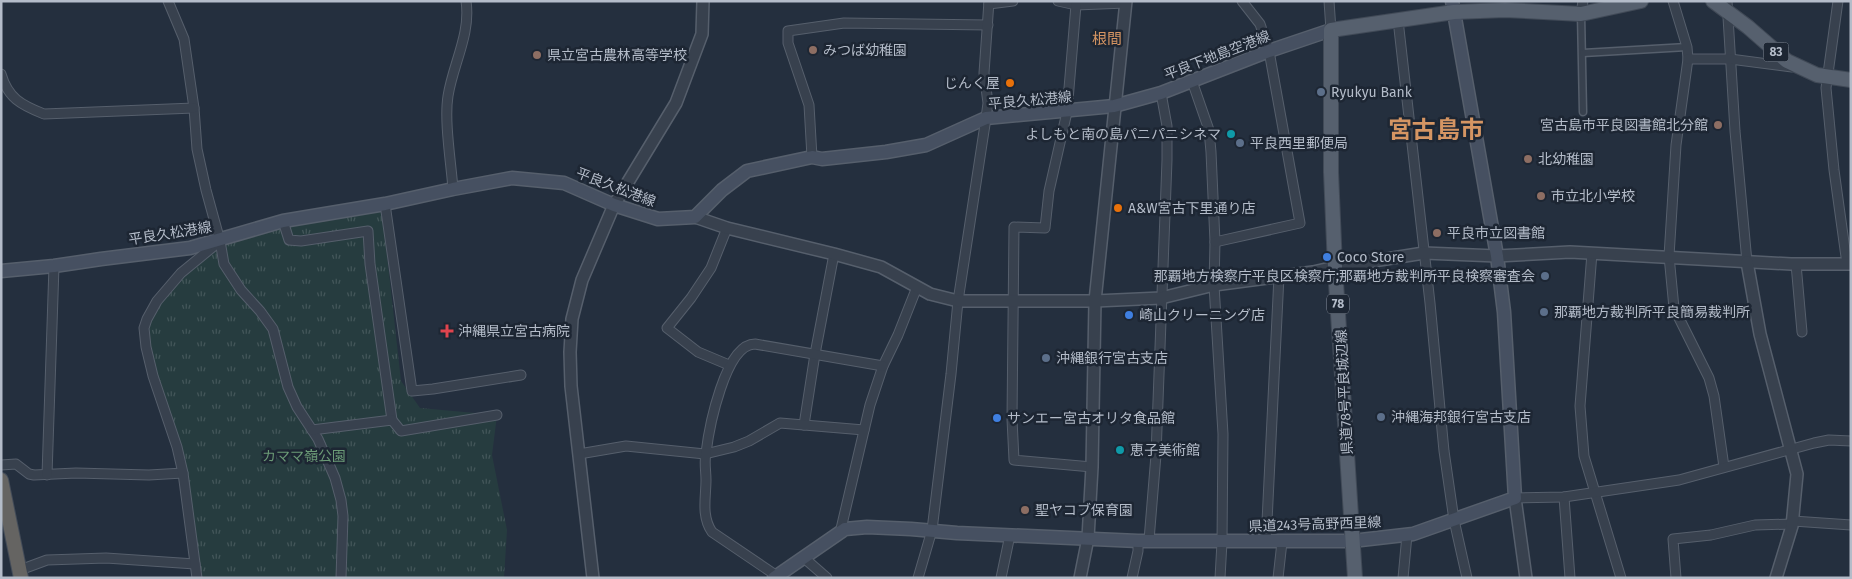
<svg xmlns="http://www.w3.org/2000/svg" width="1852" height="579" font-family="'Fira Sans','Noto Sans JP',sans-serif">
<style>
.grass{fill:url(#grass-tufts)}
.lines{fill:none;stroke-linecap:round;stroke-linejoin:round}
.pedestrian-casing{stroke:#565f6c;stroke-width:9}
.minor-casing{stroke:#565f6c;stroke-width:11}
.tertiary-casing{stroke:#565f6c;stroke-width:14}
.secondary-casing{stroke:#565f6c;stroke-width:15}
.primary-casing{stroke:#414a57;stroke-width:16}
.trunk-casing{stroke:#434c59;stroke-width:16}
.pedestrian{stroke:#38414e;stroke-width:6}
.minor{stroke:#38414e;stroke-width:9}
.tertiary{stroke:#38414e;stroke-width:11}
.secondary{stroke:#465061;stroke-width:12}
.primary{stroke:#56606e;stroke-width:14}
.trunk{stroke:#656462;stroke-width:14}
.education-dot{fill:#8d6e63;stroke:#1d2633;stroke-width:2}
.food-dot{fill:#e8710a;stroke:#1d2633;stroke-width:2}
.service-dot{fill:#5c6f8a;stroke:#1d2633;stroke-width:2}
.culture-dot{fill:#0f9aa8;stroke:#1d2633;stroke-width:2}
.shop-dot{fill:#3f7fe0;stroke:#1d2633;stroke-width:2}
.health-dot{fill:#e0444e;stroke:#1d2633;stroke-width:2}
.labels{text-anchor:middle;stroke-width:5;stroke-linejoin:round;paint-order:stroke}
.shield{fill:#1d2633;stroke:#878f9c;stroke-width:1}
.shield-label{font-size:12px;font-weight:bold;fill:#b4bcc9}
.poi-label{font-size:14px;fill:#b4bcc9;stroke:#1d2633;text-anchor:start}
.street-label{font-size:14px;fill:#b4bcc9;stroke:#1d2633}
.park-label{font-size:14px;fill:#6b9a76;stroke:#1d2633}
.neighbourhood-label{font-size:15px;fill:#d59563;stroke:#1d2633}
.town-label{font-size:24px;font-weight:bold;fill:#d59563;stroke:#1d2633}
</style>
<defs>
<pattern id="grass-tufts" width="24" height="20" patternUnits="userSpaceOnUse" patternTransform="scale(1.25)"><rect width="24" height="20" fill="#263c3f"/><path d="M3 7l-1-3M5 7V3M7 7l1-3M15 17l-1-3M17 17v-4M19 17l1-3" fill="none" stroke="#435659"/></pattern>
</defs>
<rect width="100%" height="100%" fill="#242f3e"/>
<!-- grass -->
<polygon class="grass" points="382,210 401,381 420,408 497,415 492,455 507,530 504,578 195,578 183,473 144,328 159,298 217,250 216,242 283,221"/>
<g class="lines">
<!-- pedestrian casing -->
<g class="pedestrian-casing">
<g id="pedestrian">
<polyline points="1581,14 1583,112"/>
<polyline points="1583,53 1687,47"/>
</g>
</g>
<!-- minor casing -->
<g class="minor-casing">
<g id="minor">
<polyline points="168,1 184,39 194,108 197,149 206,190 220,241 224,264 241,290 260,311 273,329 288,387 297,407 318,439 335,478 341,500 343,516 341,578"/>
<polyline points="1058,1 1076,5 1126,3"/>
<polyline points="1329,1 1331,30"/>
<polyline points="1673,1 1687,47 1688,59 1676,145 1669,256 1674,308 1709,378 1714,396 1724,467"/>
<polyline points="1727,1 1735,131 1747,262"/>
<polyline points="1838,1 1826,88 1834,170 1847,264"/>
<polyline points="989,4 1013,1"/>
<polyline points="1076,5 1067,112 1049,191 1045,228 1014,227 1012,419 1014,460 1092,467"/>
<polyline points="1581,14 1583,1"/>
<polyline points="1398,20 1430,303 1444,451 1454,520 1467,578"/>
<polyline points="1688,59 1730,59 1792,67"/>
<path d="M1 74C8 98 21 105 44 114L194 108"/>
<polyline points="1192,81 1209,130 1211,152 1215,242 1214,285 1223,434 1222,542 1220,578"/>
<polyline points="812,157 809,105 788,43 788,31 844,23 988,25"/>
<path d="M453 189C451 162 444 121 448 96 453 64 471 34 466 1"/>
<polyline points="385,204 412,391 433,389 521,375"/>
<polyline points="283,221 289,240 301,241 368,231 370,264 392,420"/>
<polyline points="727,228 711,268 691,298 667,328 698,352 729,365"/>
<polyline points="1215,242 1300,223 1269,51 1260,24 1242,1"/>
<polyline points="1592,253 1580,406 1584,456 1621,578"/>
<polyline points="1796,264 1802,332"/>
<polyline points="804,425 815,354 834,254"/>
<polyline points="312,430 392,420 401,431 497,415"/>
<polyline points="579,454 626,446 705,454 734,447 749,441 780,423 864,430"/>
<polyline points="1,465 16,464 29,474 34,475 76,473 149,475 183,473"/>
<polyline points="47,475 54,266"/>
<polyline points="1564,497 1570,578"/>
<polyline points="1515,498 1564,497 1679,480 1814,443 1829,440 1851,441"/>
<polyline points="1793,521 1851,525"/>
<polyline points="840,533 870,405 883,366 898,335 917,287"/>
<polyline points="1149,540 1156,455 1167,160 1167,126 1161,93"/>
<polyline points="1266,542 1279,276"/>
<polyline points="803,557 827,578"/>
<polyline points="20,570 47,560 106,558 195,564"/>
<path d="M777 576 712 532C701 516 706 497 706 480 706 471 704 462 706 453 709 428 725 344 755 344L883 366"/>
<polyline points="197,578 183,473 177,447 153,376 146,347 144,328 147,319 157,301 181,273 220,241"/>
<polyline points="918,578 932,530 951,374 958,301 986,118 988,103 984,73 989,1"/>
<polyline points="1001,578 1010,535"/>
<polyline points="1132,578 1138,551 1138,541"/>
<polyline points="1278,578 1282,542"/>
<polyline points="1403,578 1407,535"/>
<polyline points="1676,578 1673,539 1711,535 1755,525 1792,524"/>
</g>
</g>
<!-- tertiary casing -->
<g class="tertiary-casing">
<g id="tertiary">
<polyline points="695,217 727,228 834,254 881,267 930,294 958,301 1095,301 1161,298 1214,285 1313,272 1335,267 1424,253 1497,256 1570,252 1791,264 1851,264"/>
<polyline points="1747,262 1760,334 1797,474 1792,526 1776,578"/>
<polyline points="1515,498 1526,578"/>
<polyline points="593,578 571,386 570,352 572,319 582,280 614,205 676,103 702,34 703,1"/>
<polyline points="1080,578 1088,538 1092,467 1095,301 1126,1"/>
</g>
</g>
<!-- secondary casing -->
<g class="secondary-casing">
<g id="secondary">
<polyline points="1,271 54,266 101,259 190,248 283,221 385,204 453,189 512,178 564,183 614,205 658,219 695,217 722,190 747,171 812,157 822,159 886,152 926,145 986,118 1114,106 1161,93 1269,51 1331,30"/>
<polyline points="774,578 845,529 867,527 911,529 957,533 1138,541 1352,541 1413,534 1515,498 1504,312 1497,256 1452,1"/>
</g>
</g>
<!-- primary casing -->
<g class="primary-casing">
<g id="primary">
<polyline points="1713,1 1748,27 1787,61 1817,75 1851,80"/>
<polyline points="1355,578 1335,267 1331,172 1331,30 1454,12 1505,10 1581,14 1641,1"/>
</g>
</g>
<!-- trunk casing -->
<g class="trunk-casing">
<polyline id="trunk" points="1,480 21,578"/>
</g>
<!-- pedestrian -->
<use href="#pedestrian" class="pedestrian"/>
<!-- minor -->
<use href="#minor" class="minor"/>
<!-- tertiary -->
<use href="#tertiary" class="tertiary"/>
<!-- secondary -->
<use href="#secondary" class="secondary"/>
<!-- primary -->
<use href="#primary" class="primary"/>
<!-- trunk -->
<use href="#trunk" class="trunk"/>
</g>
<!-- markers -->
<g class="education-dot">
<circle cx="813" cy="50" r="5"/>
<circle cx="537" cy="55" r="5"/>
<circle cx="1718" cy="125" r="5"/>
<circle cx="1528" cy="159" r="5"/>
<circle cx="1541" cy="196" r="5"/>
<circle cx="1437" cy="233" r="5"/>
<circle cx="1025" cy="510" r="5"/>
</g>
<g class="food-dot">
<circle cx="1010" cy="83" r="5"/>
<circle cx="1118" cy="208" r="5"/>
</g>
<g class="service-dot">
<circle cx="1321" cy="92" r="5"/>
<circle cx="1240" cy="143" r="5"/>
<circle cx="1545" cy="276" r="5"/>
<circle cx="1544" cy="312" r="5"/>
<circle cx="1046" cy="358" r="5"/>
<circle cx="1381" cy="417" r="5"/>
</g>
<g class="culture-dot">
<circle cx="1231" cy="134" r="5"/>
<circle cx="1120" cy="450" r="5"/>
</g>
<g class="shop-dot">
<circle cx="1327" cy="257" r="5"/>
<circle cx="1129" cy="315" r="5"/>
<circle cx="997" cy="418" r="5"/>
</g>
<path class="health-dot" d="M444.5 323.5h5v5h5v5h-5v5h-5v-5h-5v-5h5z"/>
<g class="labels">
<!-- shield labels -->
<g class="shield">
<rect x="1763.5" y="42.5" width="25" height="19" rx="4"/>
<rect x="1327" y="294.5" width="22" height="19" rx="4"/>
</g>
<g class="shield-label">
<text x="1776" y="56">83</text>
<text x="1338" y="308">78</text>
</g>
<!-- poi labels -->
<g class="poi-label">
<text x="823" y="55">みつば幼稚園</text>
<text x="547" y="60">県立宮古農林高等学校</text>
<text x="1000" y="88" text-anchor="end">じんく屋</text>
<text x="1331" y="97">Ryukyu Bank</text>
<text x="1708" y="130" text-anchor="end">宮古島市平良図書館北分館</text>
<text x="1221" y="139" text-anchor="end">よしもと南の島パニパニシネマ</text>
<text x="1250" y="148">平良西里郵便局</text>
<text x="1538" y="164">北幼稚園</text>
<text x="1551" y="201">市立北小学校</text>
<text x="1128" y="213">A&amp;W宮古下里通り店</text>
<text x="1447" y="238">平良市立図書館</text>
<text x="1337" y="262">Coco Store</text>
<text x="1535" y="281" text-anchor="end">那覇地方検察庁平良区検察庁;那覇地方裁判所平良検察審査会</text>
<text x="1554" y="317">那覇地方裁判所平良簡易裁判所</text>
<text x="1139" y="320">崎山クリーニング店</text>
<text x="458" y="336">沖縄県立宮古病院</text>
<text x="1056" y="363">沖縄銀行宮古支店</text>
<text x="1391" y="422">沖縄海邦銀行宮古支店</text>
<text x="1007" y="423">サンエー宮古オリタ食品館</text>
<text x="1130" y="455">恵子美術館</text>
<text x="1035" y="515">聖ヤコブ保育園</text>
</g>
<!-- street labels -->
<g class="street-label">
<text transform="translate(1217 55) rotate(-21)" y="5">平良下地島空港線</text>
<text transform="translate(1030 100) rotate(-5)" y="5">平良久松港線</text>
<text transform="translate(616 187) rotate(21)" y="5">平良久松港線</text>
<text transform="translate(170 233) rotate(-9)" y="5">平良久松港線</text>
<text transform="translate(1344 392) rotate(-93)" y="5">県道78号平良城辺線</text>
<text transform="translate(1315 524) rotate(-2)" y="5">県道243号高野西里線</text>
</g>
<!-- park labels -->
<g class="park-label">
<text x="304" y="461">カママ嶺公園</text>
</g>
<!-- neighbourhood labels -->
<g class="neighbourhood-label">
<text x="1107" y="44">根間</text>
</g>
<!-- town labels -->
<g class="town-label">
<text x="1436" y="138">宮古島市</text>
</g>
</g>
<!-- border -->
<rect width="1852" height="579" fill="none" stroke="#b4bcc9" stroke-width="5"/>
</svg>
